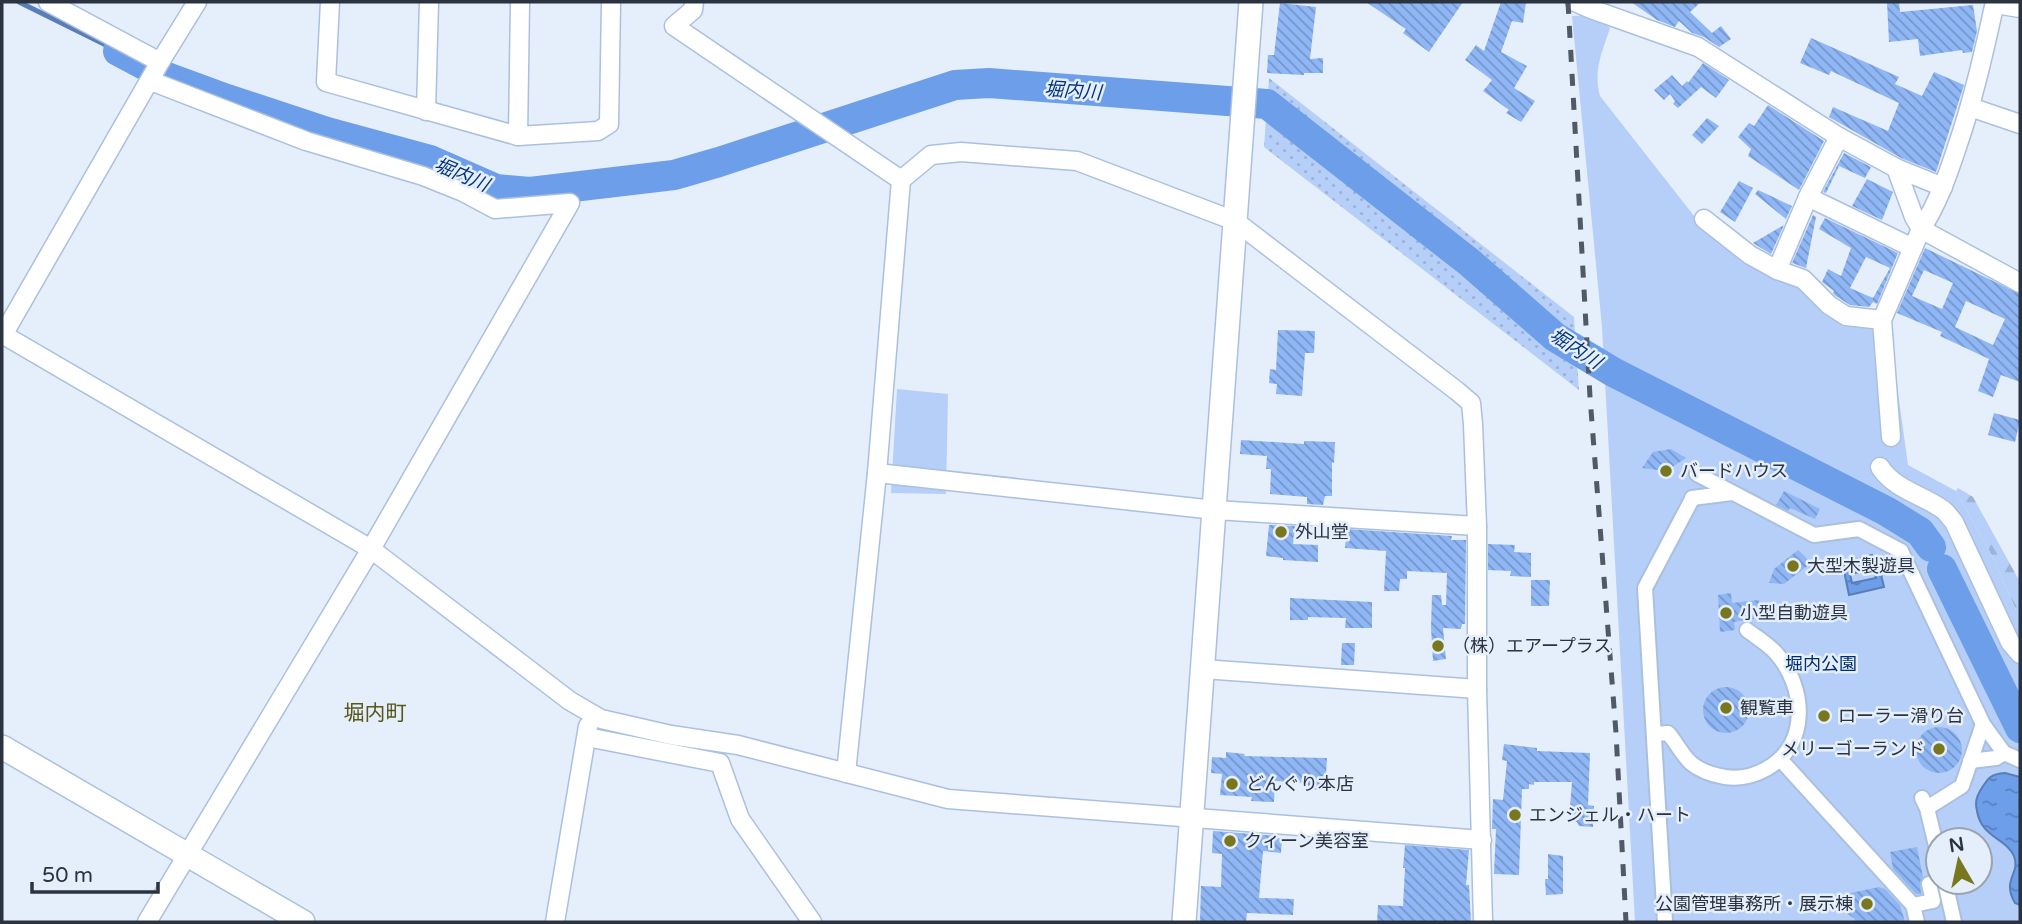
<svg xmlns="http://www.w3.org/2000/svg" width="2022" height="924" font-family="'Varela Round','Noto Sans JP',sans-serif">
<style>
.grass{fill:url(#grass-dots)}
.forest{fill:url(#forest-firs)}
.park{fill:#b5cff8;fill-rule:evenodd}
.water{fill:url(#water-ripples);stroke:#597eb7;stroke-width:2}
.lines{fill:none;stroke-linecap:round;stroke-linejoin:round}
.stream{stroke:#597eb7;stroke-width:5}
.river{stroke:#6d9eea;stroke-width:30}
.building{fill:url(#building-back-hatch);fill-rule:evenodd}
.pedestrian-casing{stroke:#abc0df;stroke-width:18}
.minor-casing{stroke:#abc0df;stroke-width:21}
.tertiary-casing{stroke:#abc0df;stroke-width:26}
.pedestrian{stroke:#fff;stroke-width:14}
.minor{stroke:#fff;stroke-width:18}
.tertiary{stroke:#fff;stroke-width:23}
.rail{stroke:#515966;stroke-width:5;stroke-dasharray:12 12;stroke-linecap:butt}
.poi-dot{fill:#78771d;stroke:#e5eefb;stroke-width:2.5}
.labels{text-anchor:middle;stroke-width:5;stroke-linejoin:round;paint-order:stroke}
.poi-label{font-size:18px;fill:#2b3340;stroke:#e5eefb;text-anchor:start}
.park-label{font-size:18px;fill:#002d6f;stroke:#e5eefb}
.water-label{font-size:19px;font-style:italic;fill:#043476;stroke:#e5eefb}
.quarter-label{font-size:21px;fill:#58581c;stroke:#e5eefb}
</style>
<defs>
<pattern id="grass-dots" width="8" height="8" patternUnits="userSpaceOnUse" patternTransform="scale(1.75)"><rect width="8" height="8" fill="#b5cff8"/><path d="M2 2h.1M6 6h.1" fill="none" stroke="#9cb2d6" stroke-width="1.8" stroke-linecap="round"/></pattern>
<pattern id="forest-firs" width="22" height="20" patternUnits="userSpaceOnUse" patternTransform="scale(1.75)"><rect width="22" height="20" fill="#b5cff8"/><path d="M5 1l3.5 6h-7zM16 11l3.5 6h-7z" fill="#9cb2d6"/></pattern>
<pattern id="water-ripples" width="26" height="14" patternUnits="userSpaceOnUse" patternTransform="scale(1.75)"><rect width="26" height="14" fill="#6d9eea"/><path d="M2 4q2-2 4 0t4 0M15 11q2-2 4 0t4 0" fill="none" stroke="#5a81bf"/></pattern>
<pattern id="building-back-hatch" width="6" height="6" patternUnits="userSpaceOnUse" patternTransform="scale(1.75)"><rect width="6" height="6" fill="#8fb7f5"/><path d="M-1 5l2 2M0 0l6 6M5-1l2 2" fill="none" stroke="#7595c8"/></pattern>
</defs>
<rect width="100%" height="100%" fill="#e5eefb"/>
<!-- grass -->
<polygon class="grass" points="1269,78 1574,317 1579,390 1264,147"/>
<!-- forest -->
<polygon class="forest" points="1958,488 1973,497 2020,582 2020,619 1991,554 1956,491"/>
<!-- park -->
<g class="park">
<path d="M1589 15 1600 20 1610 28C1602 53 1593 70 1600 96L1698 221 1802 281 1837 316 1889 328 1908 465 1956 491 1991 554 2020 619V922H1635L1602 327 1572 16ZM1938 840H1980V882H1938Z"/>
<polygon points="897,389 948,394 946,494 891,493"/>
</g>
<!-- water -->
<g class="water">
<polygon points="1872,555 1874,563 1878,562 1884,587 1849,595 1843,566 1848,565 1848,561 1857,559 1860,572 1850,574 1852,583 1876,578 1874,569 1864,571 1861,558"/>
<path d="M2005 773 2020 777V905L2015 903C2001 879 2021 874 2014 856 2007 839 1981 837 1977 811 1975 803 1976 798 1980 791 1988 778 1990 774 2005 773Z"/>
</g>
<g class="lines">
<!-- stream -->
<polyline class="stream" points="19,2 118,51"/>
<!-- river -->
<g class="river">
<polyline points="118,51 167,77 227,99 327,132 430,160 496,189 530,192 674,175 719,162 955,85 989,83 1267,104 1469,262 1555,337 1613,372 1886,511 1920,532 1931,547"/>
<polyline points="1942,569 2020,728"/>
</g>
</g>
<!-- building -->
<g class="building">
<polygon points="1366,2 1463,2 1429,52 1403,33 1406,29"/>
<polygon points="1501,2 1526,2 1523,23 1512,21 1501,52 1527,66 1514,88 1535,101 1521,122 1506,113 1509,110 1483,91 1492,80 1465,60 1476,45 1484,51"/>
<polygon points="1631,2 1701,2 1690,12 1712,33 1721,26 1731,39 1719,47 1704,37 1692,33 1679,21 1675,27 1657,20"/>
<polygon points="1887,2 1899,2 1900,12 1973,5 1977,31 1972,52 1963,53 1962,50 1920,56 1918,39 1889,42"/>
<polygon points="1280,3 1316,7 1310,59 1323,58 1323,73 1304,73 1304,75 1267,73 1268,55 1274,55"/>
<polygon points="1811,38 1899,77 1895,84 1922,96 1934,72 1964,85 1936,172 1901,158 1829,117 1833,107 1888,131 1899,103 1831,71 1829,75 1800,63"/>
<polygon points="1703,63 1729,80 1716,98 1701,87 1678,108 1673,104 1675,101 1670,94 1664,100 1654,90 1672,75 1682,86 1687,81 1688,83"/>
<polygon points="1768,105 1824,141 1799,190 1748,156 1751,149 1738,137 1749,123 1754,126"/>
<polygon points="1707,118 1719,126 1702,144 1692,135"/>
<polygon points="1844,153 1871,167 1865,178 1839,166 1826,193 1823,192"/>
<polygon points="1867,179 1893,192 1882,220 1852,206"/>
<polygon points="1739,181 1753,188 1735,222 1720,212"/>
<polygon points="1758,190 1792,206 1786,219 1755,194"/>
<polygon points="1813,215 1816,217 1806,268 1792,263"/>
<path d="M1825 218 1898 253 1877 304 1873 302 1869 307 1850 305 1836 296 1833 293 1834 291 1822 282 1828 269 1841 276 1851 248 1819 229ZM1866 257 1890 268 1873 298 1850 288Z"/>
<polygon points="1784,225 1771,254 1753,243"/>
<path d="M1925 248 2020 294V382L2001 375 1993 397 1978 391 1989 359 1940 336 1942 332 1897 313ZM1924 270 1953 283 1942 309 1912 296ZM1966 301 2005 319 1993 345 1955 327Z"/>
<polygon points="1278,330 1315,331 1314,353 1305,353 1302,396 1276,394 1277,384 1269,383 1270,369 1276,370"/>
<polygon points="1994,413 2020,420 2015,442 1988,435"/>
<polygon points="1241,440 1304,444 1304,441 1335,442 1334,463 1332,462 1332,496 1325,496 1323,505 1307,504 1307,497 1270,494 1271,469 1266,469 1267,456 1240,454"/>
<polygon points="1671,449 1686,458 1666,471 1642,468 1653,452"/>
<polygon points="1784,491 1820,509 1815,519 1790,508 1788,511 1776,505"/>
<polygon points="1269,525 1295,526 1293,544 1318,545 1318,562 1283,560 1283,558 1266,556"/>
<polygon points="1347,529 1452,536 1451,540 1466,540 1465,624 1462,624 1461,629 1443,628 1446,659 1433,661 1431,628 1432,595 1441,595 1442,605 1446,605 1447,573 1407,571 1407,579 1400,579 1399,591 1384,591 1386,551 1345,548"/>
<polygon points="1488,544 1515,545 1514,552 1531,553 1531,577 1510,576 1511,571 1488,570"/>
<polygon points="1798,550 1811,563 1784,584 1769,583 1774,569"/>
<polygon points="1531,580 1550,580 1549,606 1531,606"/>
<polygon points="1731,593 1732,603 1759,600 1761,618 1734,622 1735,630 1720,632 1718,595"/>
<polygon points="1290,598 1372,602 1372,628 1345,628 1346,618 1308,617 1308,620 1290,620"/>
<polygon points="1342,643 1355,643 1354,665 1341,665"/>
<circle cx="1726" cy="710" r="23"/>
<circle cx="1939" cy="750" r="23"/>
<polygon points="1504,744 1537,748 1537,751 1590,753 1588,805 1594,806 1593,827 1579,826 1577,822 1569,821 1572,782 1534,782 1534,785 1529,784 1529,789 1522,789 1519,875 1494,874 1496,829 1492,829 1493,799 1503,800 1507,761 1502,760"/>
<polygon points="1226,752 1245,754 1244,756 1327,758 1325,790 1308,789 1307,783 1275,781 1274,802 1251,801 1252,797 1220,795 1222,774 1211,773 1212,757 1226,758"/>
<polygon points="1213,831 1277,836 1277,838 1282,839 1281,853 1263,851 1259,898 1294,899 1293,915 1247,913 1246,922 1200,922 1201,886 1221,887 1222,854 1212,853"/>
<polygon points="1405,845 1469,850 1466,885 1469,885 1471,922 1377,922 1378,905 1403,906 1405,868 1403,868"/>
<polygon points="1917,847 1923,877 1920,882 1921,894 1916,894 1893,869 1890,852"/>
<polygon points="1548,854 1563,856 1563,894 1546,895 1545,879 1548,879"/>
<polygon points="1879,887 1885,889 1900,905 1905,922 1856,922 1855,919 1845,912 1843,908 1844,901 1850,893"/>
</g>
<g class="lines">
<!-- pedestrian casing -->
<g class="pedestrian-casing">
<g id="pedestrian">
<polyline points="1697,474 1814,535 1859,529 1901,551 1983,724 2004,753 2020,760"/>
<polyline points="1692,498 1732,493"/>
<path d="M1654 734 1668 733C1676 742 1682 755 1691 763 1700 771 1714 775 1725 777 1740 779 1754 776 1766 769 1810 745 1806 687 1776 653 1768 644 1756 637 1747 630"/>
<polyline points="1780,759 1913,905 1917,922"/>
<polyline points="1970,761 1996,758 2004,753"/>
<polyline points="1922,798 1927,808 1938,854"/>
<polyline points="1927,808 1962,786 1983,724"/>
<polyline points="1945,882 1954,922"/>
<polyline points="1913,905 1933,901 1929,884"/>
<polyline points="1665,922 1645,588 1691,501"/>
</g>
</g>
<!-- minor casing -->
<g class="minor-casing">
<g id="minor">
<polyline points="48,2 160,62"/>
<polyline points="330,2 326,82 518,136"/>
<polyline points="520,2 518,136 598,131 609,124 611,2"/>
<polyline points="694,2 693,10 674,26 901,180"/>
<polyline points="1575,2 1591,9 1698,47 1839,137 1896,168 1914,217 1921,229 2020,283"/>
<polyline points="1995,4 2020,8"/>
<polyline points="1970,107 2020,124"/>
<polyline points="426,111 429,2"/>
<polyline points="1896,168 1943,187"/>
<polyline points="1808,197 1913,248"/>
<polyline points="1704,219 1750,255 1777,270 1803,279 1829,305 1846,316 1882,320"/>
<polyline points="1777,270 1808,197 1839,137"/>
<polyline points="2,334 371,549 570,701 601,719 671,735 738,745 948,799 1482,840"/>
<polyline points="3,335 160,62 197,2"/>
<path d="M1891 437 1882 320 1921 229C1937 205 1947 177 1956 150 1973 101 1984 52 1995 2"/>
<path d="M1880 467C1895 490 1921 494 1942 509 1947 512 1950 518 1954 522L2010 642 2020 654"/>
<polyline points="877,473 1215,510 1477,526"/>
<polyline points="1203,669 1477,689"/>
<polyline points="587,737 720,763 740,819 812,922"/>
<polyline points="846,773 877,473 901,180 931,155 961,152 1077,161 1235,221 1457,391 1471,403 1473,424 1477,526 1477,689 1483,922"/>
<polyline points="147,922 371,549 570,203 495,209 463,192 423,176 306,141 151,81"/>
<polyline points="555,922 588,726"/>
</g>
</g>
<!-- tertiary casing -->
<g class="tertiary-casing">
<g id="tertiary">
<polyline points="2,747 303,922"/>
<polyline points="1184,922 1251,2"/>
</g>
</g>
<!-- pedestrian -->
<use href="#pedestrian" class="pedestrian"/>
<!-- minor -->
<use href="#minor" class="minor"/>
<!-- tertiary -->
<use href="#tertiary" class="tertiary"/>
<!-- rail -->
<polyline class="rail" points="1568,2 1590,397 1616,733 1626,922"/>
</g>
<!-- markers -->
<g class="poi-dot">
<circle cx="1666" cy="471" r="7"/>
<circle cx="1281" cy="532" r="7"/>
<circle cx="1793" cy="566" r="7"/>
<circle cx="1726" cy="613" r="7"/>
<circle cx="1438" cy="646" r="7"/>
<circle cx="1726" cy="708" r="7"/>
<circle cx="1824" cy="716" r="7"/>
<circle cx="1939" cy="749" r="7"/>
<circle cx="1232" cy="784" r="7"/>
<circle cx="1515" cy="815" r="7"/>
<circle cx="1230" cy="841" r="7"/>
<circle cx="1867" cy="904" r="7"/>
</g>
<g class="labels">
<!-- poi labels -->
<g class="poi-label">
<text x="1680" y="477">バードハウス</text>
<text x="1295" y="538">外山堂</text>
<text x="1807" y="572">大型木製遊具</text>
<text x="1740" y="619">小型自動遊具</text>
<text x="1452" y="652">（株）エアープラス</text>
<text x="1740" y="714">観覧車</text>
<text x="1838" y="722">ローラー滑り台</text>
<text x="1925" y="755" text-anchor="end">メリーゴーランド</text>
<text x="1246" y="790">どんぐり本店</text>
<text x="1529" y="821">エンジェル・ハート</text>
<text x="1244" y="847">クィーン美容室</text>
<text x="1853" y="910" text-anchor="end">公園管理事務所・展示棟</text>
</g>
<!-- park labels -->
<g class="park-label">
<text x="1821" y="670">堀内公園</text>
</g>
<!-- water labels -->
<g class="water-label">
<text transform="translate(1073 90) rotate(4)" y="7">堀内川</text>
<text transform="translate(462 174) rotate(23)" y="7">堀内川</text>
<text transform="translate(1576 348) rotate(33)" y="7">堀内川</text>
</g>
<!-- quarter labels -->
<g class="quarter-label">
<text x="375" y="720">堀内町</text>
</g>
</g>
<!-- border -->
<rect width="2022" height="924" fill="none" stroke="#2b3340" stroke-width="7"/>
<!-- north arrow -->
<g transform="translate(1959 861) rotate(351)"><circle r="33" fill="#e5eefb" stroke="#9ba3b0" stroke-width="2"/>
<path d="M0-5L12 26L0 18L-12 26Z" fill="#78771d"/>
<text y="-10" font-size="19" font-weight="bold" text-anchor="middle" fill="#2b3340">N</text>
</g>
<!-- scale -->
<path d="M32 882v10h126v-10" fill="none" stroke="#2b3340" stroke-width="3.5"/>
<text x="42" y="882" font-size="21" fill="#2b3340" stroke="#e5eefb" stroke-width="5" paint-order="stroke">50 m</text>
</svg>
